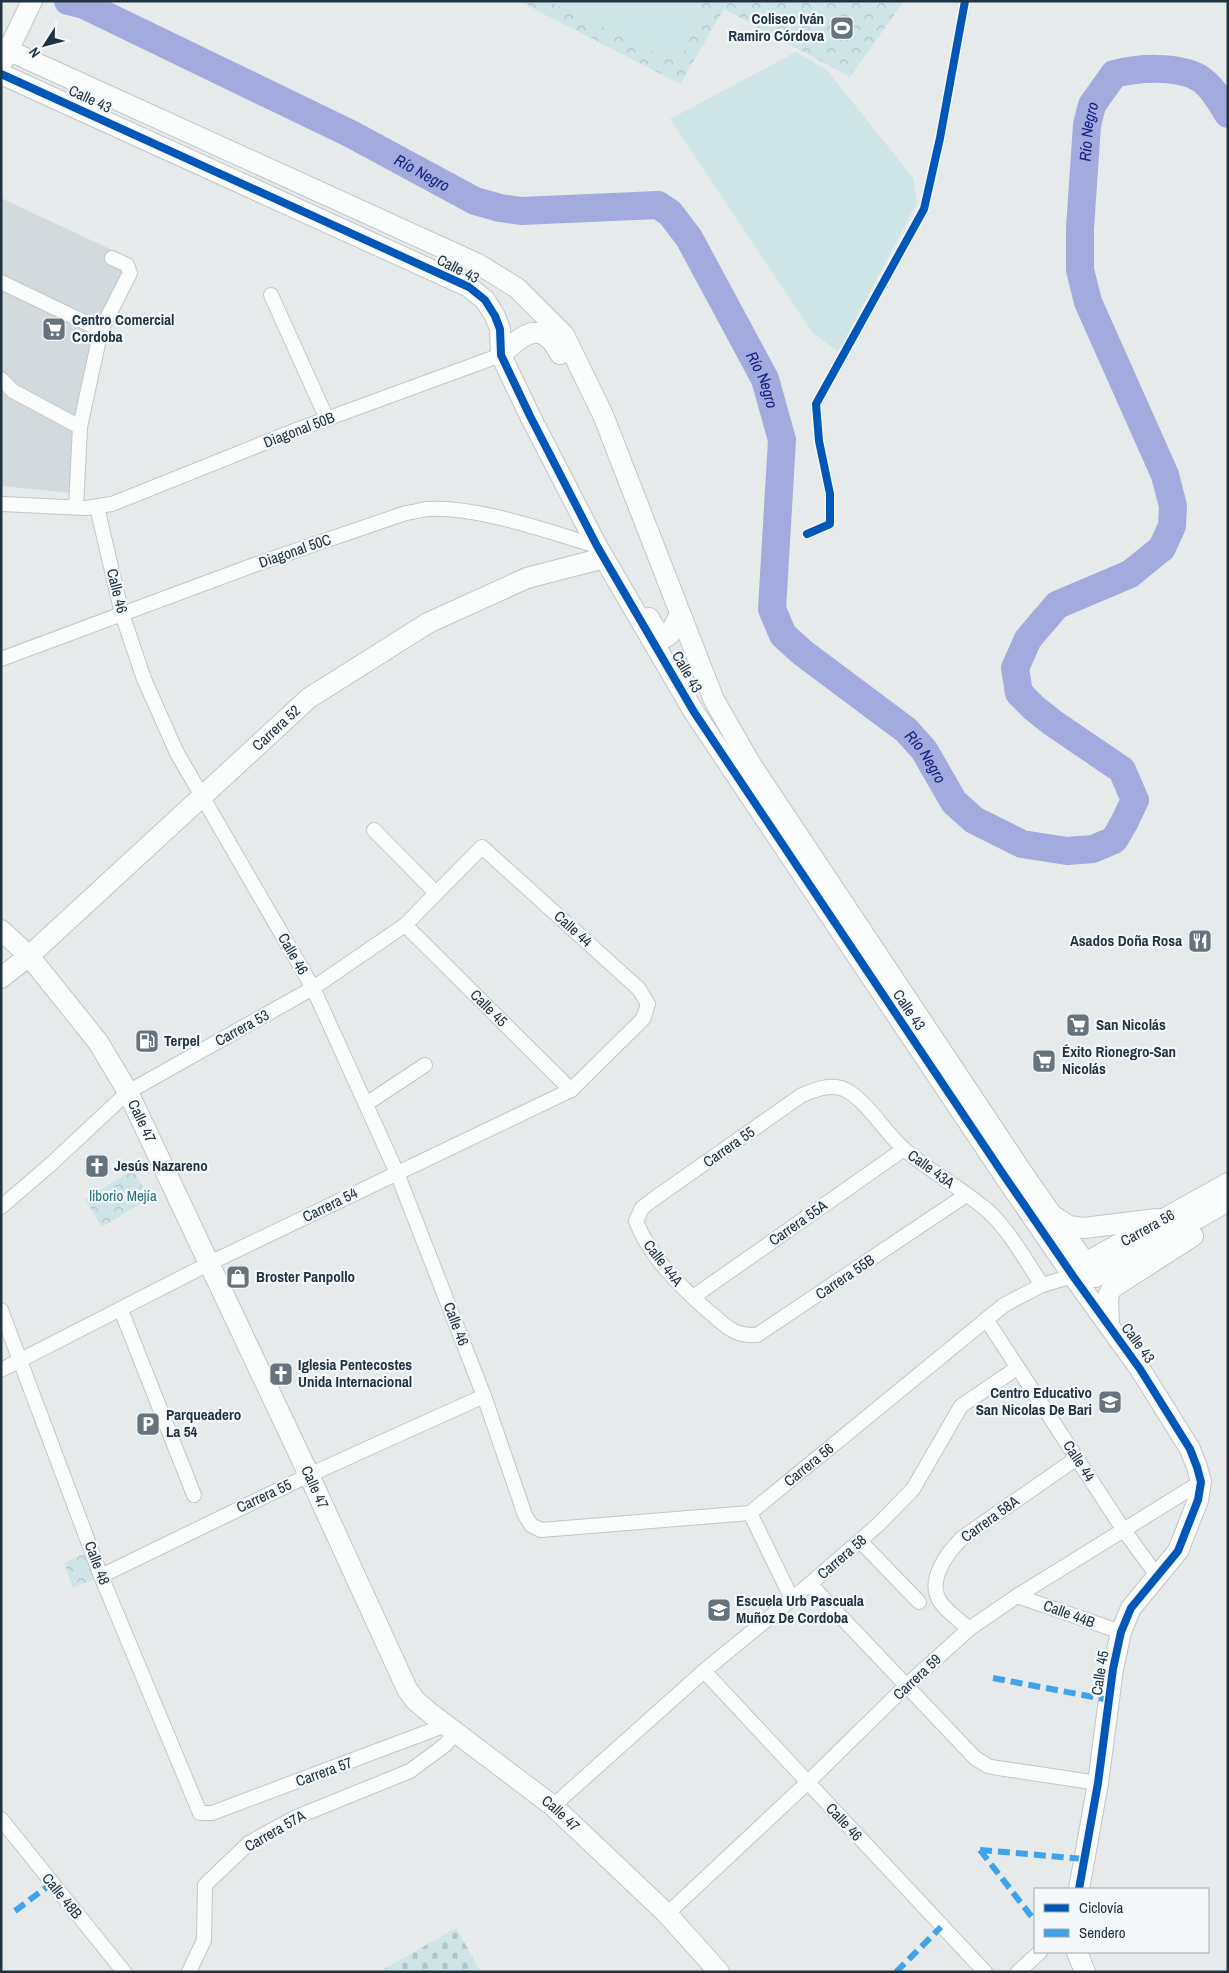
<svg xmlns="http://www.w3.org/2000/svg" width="1229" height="1973" font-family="'Archivo Narrow',sans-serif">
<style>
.built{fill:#d3dadd}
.cemetery{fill:url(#cemetery-stones)}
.park{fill:url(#park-crowns)}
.pitch{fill:#cee4e6}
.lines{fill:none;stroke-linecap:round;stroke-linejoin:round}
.river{stroke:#a3aadd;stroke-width:28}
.street-casing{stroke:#c3c7c8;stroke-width:16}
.secondary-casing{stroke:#c1c6c9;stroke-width:22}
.street{stroke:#fbfcfc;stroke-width:14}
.secondary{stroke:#fbfcfc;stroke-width:20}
.quiet{stroke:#3ea3ec;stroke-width:6;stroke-dasharray:12 6;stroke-linecap:butt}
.cycleway-casing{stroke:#f4f8fa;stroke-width:11}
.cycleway{stroke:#0057b8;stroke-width:8}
.labels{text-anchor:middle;stroke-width:4.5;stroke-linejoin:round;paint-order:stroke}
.poi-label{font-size:15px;font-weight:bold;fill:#213241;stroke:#f4f8fa;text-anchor:start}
.street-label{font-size:15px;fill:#213241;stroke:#f4f8fa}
.park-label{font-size:15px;fill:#27717b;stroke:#f4f8fa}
.water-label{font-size:16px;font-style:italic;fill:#152082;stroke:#f4f8fa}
</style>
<defs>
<pattern id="cemetery-stones" width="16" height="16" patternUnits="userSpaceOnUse" patternTransform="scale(1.25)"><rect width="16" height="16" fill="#cee4e6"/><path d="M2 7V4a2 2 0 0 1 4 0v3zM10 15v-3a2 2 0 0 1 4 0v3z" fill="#b1c4c6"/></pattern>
<pattern id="park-crowns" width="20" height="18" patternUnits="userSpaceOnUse" patternTransform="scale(1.25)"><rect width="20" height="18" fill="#cee4e6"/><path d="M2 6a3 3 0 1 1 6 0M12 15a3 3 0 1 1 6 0" fill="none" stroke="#b1c4c6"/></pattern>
</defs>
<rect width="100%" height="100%" fill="#e6eaeb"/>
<!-- built -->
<polygon class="built" points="1,198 129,258 76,434 71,493 1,486"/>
<!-- cemetery -->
<polygon class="cemetery" points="456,1928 481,1972 379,1972"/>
<!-- park -->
<g class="park">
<polygon points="519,1 904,1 850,77 724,9 680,84"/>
<polygon points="133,1170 150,1198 102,1227 85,1199"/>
<polygon points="86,1553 94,1579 73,1588 64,1563"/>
</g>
<!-- pitch -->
<g class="pitch">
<polygon points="549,1 700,1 700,19 678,63"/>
<polygon points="796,52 827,70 913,178 917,203 838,352 812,332 670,119"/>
</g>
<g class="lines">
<!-- river -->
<path class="river" id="s1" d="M68 1 84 5 351 134 475 201 500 208 521 211 658 205 670 213 689 238 765 379 782 440 772 609 783 635 803 653 906 730 924 750 954 802 974 820 1022 844 1067 851 1093 849 1114 840 1124 823 1135 800 1122 770 1053 723 1034 708 1019 693 1015 668 1028 639 1057 605 1130 574 1162 548 1172 526 1173 506 1165 475 1088 302 1080 270V228L1087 125 1092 105 1114 74C1137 68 1177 65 1199 78 1212 86 1220 101 1228 114"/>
<!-- street casing -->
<g class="street-casing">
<g id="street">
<polyline points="1,282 101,330"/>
<polyline points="271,295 327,419"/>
<polyline points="1,379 13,391 80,427"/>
<polyline points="1,504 86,508 112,504 299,429 501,355"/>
<polyline points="76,507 80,427 101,330 130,273 127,265 112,258"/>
<path id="s2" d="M97 507 122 614 144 679 177 753 313 988 397 1173 484 1396 525 1515 531 1525 541 1530 750 1513 1004 1305 1042 1285 1073 1276"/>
<path d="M1 659 254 565 406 513C413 512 421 510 428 509 478 506 549 532 597 546"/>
<polyline points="374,830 436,893"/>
<path id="s3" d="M405 925 571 1090"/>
<polyline points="366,1104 425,1065"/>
<path d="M966 1195 757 1335C749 1335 741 1335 734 1331 724 1326 716 1317 707 1310 680 1286 649 1256 636 1221L642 1208 655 1198 802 1095C817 1089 831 1083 846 1090 867 1101 886 1134 905 1150 929 1170 957 1186 982 1206 1005 1223 1026 1261 1042 1285"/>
<polyline points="1,1207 50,1165 128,1092 313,988 405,925 482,847 639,989 648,1004 643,1019 571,1090 214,1261 1,1370"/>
<polyline points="693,1297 904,1149"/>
<polyline points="1,1310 101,1576 200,1813 212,1813 446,1725"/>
<polyline points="121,1310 194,1495"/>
<polyline points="986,1319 1123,1529 1158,1577"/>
<polyline points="750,1513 792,1599"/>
<polyline points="860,1541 919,1602"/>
<polyline points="101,1576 309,1475 484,1396"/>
<polyline points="810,1584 975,1758 988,1766 998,1768 1098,1783"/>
<polyline points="1017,1596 1121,1632"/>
<path d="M969 1629C960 1621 948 1612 941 1603 925 1581 948 1552 962 1538L1077 1458"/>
<polyline points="704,1671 985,1972"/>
<polyline points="553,1806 704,1671 810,1584 879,1524 913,1489 961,1406 1017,1368"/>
<polyline points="1,1819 124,1972"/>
<polyline points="667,1914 807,1783 906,1686 969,1629 1017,1596 1201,1482"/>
<polyline points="189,1972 204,1940 205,1885 249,1843 294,1818 410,1771 445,1745 456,1732"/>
<polyline points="1018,1972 1040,1952"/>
</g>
</g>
<!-- secondary casing -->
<g class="secondary-casing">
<g id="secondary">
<polyline points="1,47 478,264 517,288 564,335 603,415 714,700 750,763 1024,1175 1095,1277"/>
<polyline points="2,63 32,1"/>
<polyline points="1,74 469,287 485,300 495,316 500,329 501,355 530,416 597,546 694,712 1003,1174 1073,1276 1140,1369 1190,1449 1197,1467 1201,1482 1198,1500 1178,1551 1131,1608 1121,1632 1113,1669 1098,1783 1079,1889"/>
<path d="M501 355C523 334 542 318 560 354"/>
<polyline points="649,618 657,632 666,637 670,634 680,614"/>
<path id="s4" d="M1 930 29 956 98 1042 128 1092 309 1475 407 1689 415 1700 430 1713 553 1806 667 1914 719 1972"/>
<path id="s5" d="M1 978 29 956 309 698 428 623 527 578 604 558"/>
<polyline points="1055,1217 1069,1226 1084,1228 1157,1219"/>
<path id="s6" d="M1078 1271 1094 1258 1228 1183"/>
<polyline points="1082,1276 1095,1277 1228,1201"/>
<polyline points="1109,1326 1108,1296 1112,1288 1193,1236"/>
<polyline points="1077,1952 1085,1972"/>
</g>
</g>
<!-- street -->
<use href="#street" class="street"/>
<!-- secondary -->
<use href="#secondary" class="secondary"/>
<!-- quiet -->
<g class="quiet">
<polyline points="993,1678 1109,1700"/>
<polyline points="980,1850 1085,1859"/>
<polyline points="980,1850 1035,1921"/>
<polyline points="15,1911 52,1883"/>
<polyline points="896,1972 941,1927"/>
</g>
<!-- cycleway casing -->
<g class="cycleway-casing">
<g id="cycleway">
<polyline points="1,74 469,287 485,300 495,316 500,329 501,355 530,416 597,546 694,712 1003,1174 1073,1276 1140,1369 1190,1449 1197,1467 1201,1482 1198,1500 1178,1551 1131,1608 1121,1632 1113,1669 1098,1783 1079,1889"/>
<polyline points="807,534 830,524 830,494 819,441 816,404 924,209 940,138 965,1"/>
</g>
</g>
<!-- cycleway -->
<use href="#cycleway" class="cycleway"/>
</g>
<!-- icons -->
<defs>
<g id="stadium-square" transform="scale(1.25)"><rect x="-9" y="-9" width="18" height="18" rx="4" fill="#66727c" stroke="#f4f8fa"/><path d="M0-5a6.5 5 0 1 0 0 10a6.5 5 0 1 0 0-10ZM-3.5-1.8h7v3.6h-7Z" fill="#fff"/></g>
<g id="supermarket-square" transform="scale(1.25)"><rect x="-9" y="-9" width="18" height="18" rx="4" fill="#66727c" stroke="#f4f8fa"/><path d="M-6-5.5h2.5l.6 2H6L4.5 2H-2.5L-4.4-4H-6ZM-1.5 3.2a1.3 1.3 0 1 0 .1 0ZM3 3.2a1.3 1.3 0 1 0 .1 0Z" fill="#fff"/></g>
<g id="restaurant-square" transform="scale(1.25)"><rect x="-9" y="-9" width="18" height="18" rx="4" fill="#66727c" stroke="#f4f8fa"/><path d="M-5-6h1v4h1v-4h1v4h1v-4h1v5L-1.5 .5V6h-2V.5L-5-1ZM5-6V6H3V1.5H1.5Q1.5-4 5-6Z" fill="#fff"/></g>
<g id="fuel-square" transform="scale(1.25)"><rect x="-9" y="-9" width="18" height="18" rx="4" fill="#66727c" stroke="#f4f8fa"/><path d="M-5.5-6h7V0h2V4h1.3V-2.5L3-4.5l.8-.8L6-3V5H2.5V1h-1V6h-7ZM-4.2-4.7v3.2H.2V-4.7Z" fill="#fff"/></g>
<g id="church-square" transform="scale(1.25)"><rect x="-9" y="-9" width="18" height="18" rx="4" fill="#66727c" stroke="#f4f8fa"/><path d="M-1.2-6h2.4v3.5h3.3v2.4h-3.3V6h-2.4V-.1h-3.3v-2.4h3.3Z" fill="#fff"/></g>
<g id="shop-square" transform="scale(1.25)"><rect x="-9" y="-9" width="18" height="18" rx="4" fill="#66727c" stroke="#f4f8fa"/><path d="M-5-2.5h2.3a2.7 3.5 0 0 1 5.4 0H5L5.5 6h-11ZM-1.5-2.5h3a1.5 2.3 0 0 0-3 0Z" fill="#fff"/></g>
<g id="school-square" transform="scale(1.25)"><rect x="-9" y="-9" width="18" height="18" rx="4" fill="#66727c" stroke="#f4f8fa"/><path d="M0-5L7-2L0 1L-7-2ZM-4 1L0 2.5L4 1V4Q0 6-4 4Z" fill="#fff"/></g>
<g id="parking-square" transform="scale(1.25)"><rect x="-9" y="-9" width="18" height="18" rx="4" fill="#66727c" stroke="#f4f8fa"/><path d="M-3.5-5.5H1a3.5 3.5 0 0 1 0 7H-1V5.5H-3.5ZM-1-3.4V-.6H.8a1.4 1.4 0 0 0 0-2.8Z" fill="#fff"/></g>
</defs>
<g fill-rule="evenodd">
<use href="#stadium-square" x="842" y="28"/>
<use href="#supermarket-square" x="54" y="329"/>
<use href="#restaurant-square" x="1200" y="941"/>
<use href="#supermarket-square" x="1078" y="1025"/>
<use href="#fuel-square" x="147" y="1041"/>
<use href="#supermarket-square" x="1044" y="1061"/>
<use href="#church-square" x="97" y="1166"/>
<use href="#shop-square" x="238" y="1277"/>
<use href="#church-square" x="281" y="1374"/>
<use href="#school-square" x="1110" y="1402"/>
<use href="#parking-square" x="148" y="1424"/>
<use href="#school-square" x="719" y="1610"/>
</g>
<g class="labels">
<!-- poi labels -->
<g class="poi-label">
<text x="824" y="24" text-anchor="end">Coliseo Iván<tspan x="824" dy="17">Ramiro Córdova</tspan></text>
<text x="72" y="325">Centro Comercial<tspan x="72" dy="17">Cordoba</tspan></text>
<text x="1182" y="946" text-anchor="end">Asados Doña Rosa</text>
<text x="1096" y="1030">San Nicolás</text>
<text x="164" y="1046">Terpel</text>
<text x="1062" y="1057">Éxito Rionegro-San<tspan x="1062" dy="17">Nicolás</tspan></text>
<text x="114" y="1171">Jesús Nazareno</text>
<text x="256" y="1282">Broster Panpollo</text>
<text x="298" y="1370">Iglesia Pentecostes<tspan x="298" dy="17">Unida Internacional</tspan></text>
<text x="1092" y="1398" text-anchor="end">Centro Educativo<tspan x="1092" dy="17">San Nicolas De Bari</tspan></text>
<text x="166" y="1420">Parqueadero<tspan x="166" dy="17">La 54</tspan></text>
<text x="736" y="1606">Escuela Urb Pascuala<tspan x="736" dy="17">Muñoz De Cordoba</tspan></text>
</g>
<!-- street labels -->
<g class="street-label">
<text transform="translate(90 99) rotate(25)" y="5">Calle 43</text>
<text transform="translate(458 269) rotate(27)" y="5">Calle 43</text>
<text transform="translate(299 430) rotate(-21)" y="5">Diagonal 50B</text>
<text transform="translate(295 551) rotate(-19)" y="5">Diagonal 50C</text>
<text transform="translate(117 591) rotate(76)" y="5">Calle 46</text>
<text transform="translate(687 672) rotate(60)" y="5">Calle 43</text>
<text dy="5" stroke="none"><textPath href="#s5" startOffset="372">Carrera 52</textPath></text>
<text transform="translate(573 929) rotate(42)" y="5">Calle 44</text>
<text transform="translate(293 954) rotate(60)" y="5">Calle 46</text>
<text dy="5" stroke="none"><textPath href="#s3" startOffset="118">Calle 45</textPath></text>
<text transform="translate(909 1010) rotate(56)" y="5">Calle 43</text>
<text transform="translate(242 1028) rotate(-29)" y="5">Carrera 53</text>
<text dy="5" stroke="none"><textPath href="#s4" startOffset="239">Calle 47</textPath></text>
<text transform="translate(729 1147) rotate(-35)" y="5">Carrera 55</text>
<text transform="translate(931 1169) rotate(36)" y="5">Calle 43A</text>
<text transform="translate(330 1205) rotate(-26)" y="5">Carrera 54</text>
<text transform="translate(798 1223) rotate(-35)" y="5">Carrera 55A</text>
<text dy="5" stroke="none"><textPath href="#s6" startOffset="82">Carrera 56</textPath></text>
<text transform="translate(663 1263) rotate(52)" y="5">Calle 44A</text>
<text transform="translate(845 1277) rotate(-34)" y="5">Carrera 55B</text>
<text transform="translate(456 1324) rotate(69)" y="5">Calle 46</text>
<text transform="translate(1138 1343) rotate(54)" y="5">Calle 43</text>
<text transform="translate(1079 1461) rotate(57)" y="5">Calle 44</text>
<text dy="5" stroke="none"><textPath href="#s2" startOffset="1408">Carrera 56</textPath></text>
<text dy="5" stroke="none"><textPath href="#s4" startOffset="644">Calle 47</textPath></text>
<text transform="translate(264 1496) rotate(-25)" y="5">Carrera 55</text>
<text transform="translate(990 1519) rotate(-36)" y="5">Carrera 58A</text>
<text transform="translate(842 1557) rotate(-41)" y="5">Carrera 58</text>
<text transform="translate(97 1563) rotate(69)" y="5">Calle 48</text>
<text transform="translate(1069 1614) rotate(20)" y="5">Calle 44B</text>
<text transform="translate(1100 1673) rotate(-81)" y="5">Calle 45</text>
<text transform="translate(917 1677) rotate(-43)" y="5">Carrera 59</text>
<text transform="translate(324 1772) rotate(-20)" y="5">Carrera 57</text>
<text dy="5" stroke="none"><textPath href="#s4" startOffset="1064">Calle 47</textPath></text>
<text transform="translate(844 1822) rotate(47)" y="5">Calle 46</text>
<text transform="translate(275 1831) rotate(-30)" y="5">Carrera 57A</text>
<text transform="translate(62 1896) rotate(51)" y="5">Calle 48B</text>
</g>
<!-- park labels -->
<g class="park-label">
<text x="123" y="1201">liborio Mejía</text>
</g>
<!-- water labels -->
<g class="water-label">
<text dy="6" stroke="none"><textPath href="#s1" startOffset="2389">Río Negro</textPath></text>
<text dy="6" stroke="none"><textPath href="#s1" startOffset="394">Río Negro</textPath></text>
<text dy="6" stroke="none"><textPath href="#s1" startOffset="844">Río Negro</textPath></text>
<text dy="6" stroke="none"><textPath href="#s1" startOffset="1294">Río Negro</textPath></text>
</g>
</g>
<!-- border -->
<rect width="1229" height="1973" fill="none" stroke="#213241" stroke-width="5"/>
<!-- legend -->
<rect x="1034" y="1888" width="175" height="65" fill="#f4f8fa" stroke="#a0a9b0"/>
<rect x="1044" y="1904" width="25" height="8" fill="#0057b8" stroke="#a0a9b0"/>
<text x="1079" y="1913" font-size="15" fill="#213241">Ciclovía</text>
<rect x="1044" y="1929" width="25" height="8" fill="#3ea3ec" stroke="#a0a9b0"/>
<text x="1079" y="1938" font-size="15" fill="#213241">Sendero</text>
<!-- north arrow -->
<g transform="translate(45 45) rotate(234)" stroke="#f4f8fa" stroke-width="4" paint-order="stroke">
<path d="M0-4L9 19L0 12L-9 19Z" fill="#213241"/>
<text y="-8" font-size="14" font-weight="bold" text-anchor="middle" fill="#213241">N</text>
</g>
</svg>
